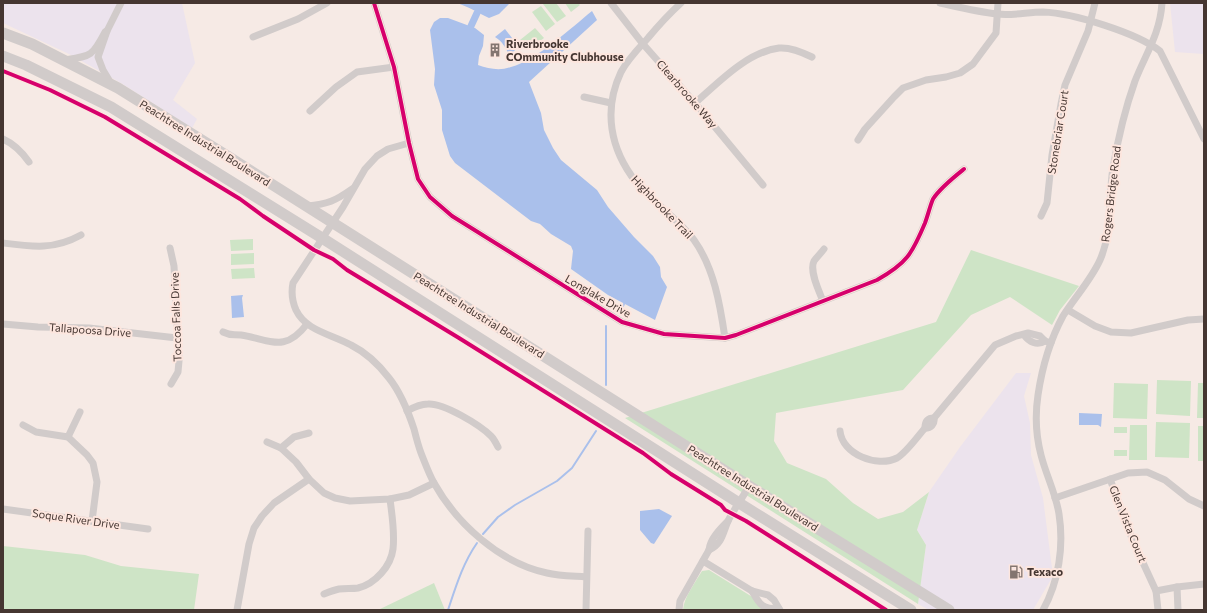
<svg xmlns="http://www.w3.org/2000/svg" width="1207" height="613" font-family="Commissioner,sans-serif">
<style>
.commercial{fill:#ece3ed}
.green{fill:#cee4c6}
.water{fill:#aac0eb}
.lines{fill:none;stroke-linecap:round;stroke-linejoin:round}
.stream{stroke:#aac0eb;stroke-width:2}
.canal{stroke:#aac0eb;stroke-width:7}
.minor{stroke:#d1cbca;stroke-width:7}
.highway{stroke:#d1cbca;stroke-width:11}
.cycleway-casing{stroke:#fde6de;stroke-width:6}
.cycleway{stroke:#d6006c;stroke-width:4}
.labels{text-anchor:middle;stroke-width:4;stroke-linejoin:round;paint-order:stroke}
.poi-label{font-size:11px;font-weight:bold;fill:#453631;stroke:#fde6de;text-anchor:start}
.street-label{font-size:11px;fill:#453631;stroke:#fde6de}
</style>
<rect width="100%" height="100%" fill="#f6eae5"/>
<!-- commercial -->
<g class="commercial">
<polygon points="3,3 182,3 195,63 173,100 197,119 192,128 121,83 69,54 3,23"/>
<polygon points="1170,3 1204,3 1204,54 1175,52"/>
<polygon points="1016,373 1031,373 1024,396 1030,423 1031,455 1043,498 1053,576 1033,610 929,610 918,604 926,545 917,530 929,492 960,447"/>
</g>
<!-- green -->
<g class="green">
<polygon points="545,3 556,3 566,16 557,22 543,4"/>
<polygon points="565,3 578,3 580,5 571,12"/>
<polygon points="541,6 555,24 546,31 532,12"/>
<polygon points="535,28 544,38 528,50 520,40"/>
<polygon points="253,239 253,250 231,251 230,240"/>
<polygon points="971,250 1079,286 1060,310 1052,325 1010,297 971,315 903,390 776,413 774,441 787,463 826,479 853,503 878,519 903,512 929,492 917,530 926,545 918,604 625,418 936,322"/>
<polygon points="254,253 254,264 231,265 231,254"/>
<polygon points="254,268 255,278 232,279 231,269"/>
<polygon points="1157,380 1191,381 1190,416 1156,414"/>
<polygon points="1114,383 1148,384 1147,419 1113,418"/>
<polygon points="1198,383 1204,383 1204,418 1197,418"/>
<polygon points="1156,422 1190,423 1189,458 1155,457"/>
<polygon points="1130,425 1147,425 1147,460 1129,460"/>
<rect x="1198" y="426" width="6" height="35"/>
<rect x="1114" y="427" width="13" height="6"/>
<rect x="1114" y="450" width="13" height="6"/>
<polygon points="3,546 85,555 121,566 199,574 194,610 3,610"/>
<path d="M709 570 754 598 768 610H683C684 597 695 583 702 571Z"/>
<polygon points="434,583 445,610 378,610"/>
</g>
<!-- water -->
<g class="water">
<path d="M456 3H510L499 14 489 18C478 13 468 6 456 3Z"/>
<path d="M592 11 597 20 529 82 541 113 544 130 553 148 561 160 597 190 608 207 634 237 653 256 660 267 661 277 667 287 655 320 608 295 571 269 573 251 571 246 551 234 540 224 531 221 455 163 450 156 442 130V110L434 85 435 69 430 30 434 22 440 18H448L475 28 484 35 483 46 479 56 478 65C489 69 500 71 511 67 537 60 571 28 592 11Z"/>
<path d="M505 29 519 47 509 55C506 48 502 41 495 37Z"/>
<polygon points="243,295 242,298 244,317 232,318 231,296"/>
<polygon points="1079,413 1102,414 1101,427 1098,425 1079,425"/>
<polygon points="659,509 672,516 654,544 651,543 640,530 640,511"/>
</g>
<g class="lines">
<!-- stream -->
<g class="stream">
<polyline points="623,306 624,304"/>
<polyline points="606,326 606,385"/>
<polyline points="483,534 498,517 515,505 557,481 572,468 596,431"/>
<path d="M448 610C456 586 463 563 477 543"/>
</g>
<!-- canal -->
<polyline class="canal" points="471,26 477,13"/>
<!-- minor -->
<g class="minor">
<path d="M374 3 394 67 409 143 418 179 430 197 452 216 622 322 664 334 725 338 736 335 877 280C907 263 912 254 925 223 928 215 930 206 933 199 940 188 954 177 964 169"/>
<polyline points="611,3 643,44 695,103 763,185"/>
<path d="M681 3C669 14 658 26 648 38 638 49 628 59 621 72 603 110 610 149 636 182 653 203 678 218 694 240 714 268 720 304 725 338"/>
<path d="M940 3C958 7 978 12 997 14 1012 16 1028 12 1043 12 1073 13 1137 33 1160 51L1204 139"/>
<polyline points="107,31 121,3"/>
<polyline points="253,37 298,19 327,3"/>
<path d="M64 60C91 56 92 57 105 32L107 31 98 57 103 70 112 85"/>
<polyline points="584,97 611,103"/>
<path d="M695 103C718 83 747 52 779 48 790 47 802 52 812 57"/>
<polyline points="310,111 336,87 357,72 394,67"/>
<path d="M3 139C14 144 22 152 29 162"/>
<polyline points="858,140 865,129 894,97 903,88 926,80 946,77 960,73 973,64 996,33 998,3"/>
<path d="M409 143 388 149 377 156 365 169 343 207 293 283C291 293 292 301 296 310 306 331 331 334 351 345 365 352 379 365 389 378 401 393 408 411 414 429 416 437 418 445 421 453 425 463 429 474 434 483 457 524 500 563 547 573 559 576 573 576 586 577"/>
<path d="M307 206C328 204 335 201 352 189"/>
<polyline points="1041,216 1047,203 1052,155 1061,104 1065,85 1088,31 1095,3"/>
<path d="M3 243C33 247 54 250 81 235"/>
<polyline points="170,248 174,266 179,361 178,372 171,384"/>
<path d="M823 301C819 291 809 271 814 261 817 257 821 253 824 249"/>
<polyline points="1068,310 1095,326 1111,332 1131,333 1188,320 1204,319"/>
<polyline points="3,324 38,327 89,328 177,338"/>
<path d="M223 332C231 336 233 334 241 335 271 340 285 353 307 324"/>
<path d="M1024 335C1029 342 1037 346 1045 341"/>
<path d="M407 411C414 407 420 404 428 404 444 403 480 425 491 436 494 439 496 443 498 447"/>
<polyline points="23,425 36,432 68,437 87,455 93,463 97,482 92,521"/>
<path d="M925 428C931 428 935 424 934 418L995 345 1016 336 1028 333 1040 336 1045 341 1051 343"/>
<path d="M840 431C842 454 877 468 897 458 906 453 918 436 925 428 925 422 927 418 934 418"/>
<polyline points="68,437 80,412"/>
<polyline points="267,442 281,448 296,462 309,479 324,493 335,498 350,501 390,499 409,495 434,483"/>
<polyline points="281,448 294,437 309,433"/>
<polyline points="1110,479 1133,541 1156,591 1177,587 1204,584"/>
<polyline points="1055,498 1128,473 1147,472 1165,480 1189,499 1204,506"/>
<polyline points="3,509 148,529"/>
<path d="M709 550C723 544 723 531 729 519 735 508 743 497 749 486"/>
<polyline points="703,561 752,591 768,595 774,600 780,610"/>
<polyline points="1177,587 1178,610"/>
<path d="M752 591C760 605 762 609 779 609"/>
<polyline points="1156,591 1158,610"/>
<path d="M324 594C329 592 334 590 339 589 345 588 352 589 358 588 375 584 391 566 393 549 395 532 392 516 390 499"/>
<polyline points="237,610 249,544 254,528 262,516 274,503 309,479"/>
<polyline points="586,610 588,531"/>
<path d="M679 610 680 601 709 550C710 539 720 529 728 521"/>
<path d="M1043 610C1059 581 1064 546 1059 514 1056 494 1046 475 1041 455 1036 436 1035 415 1038 395 1042 368 1050 340 1063 316 1075 297 1091 280 1100 260 1113 231 1108 198 1113 168 1118 139 1125 109 1135 81 1146 53 1160 34 1162 3"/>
</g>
<!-- highway -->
<g class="highway">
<polyline points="3,33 32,44 118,88 232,159 749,486 949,610"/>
<polyline points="3,56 26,65 111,107 322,238 739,503 911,610"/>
</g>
<!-- cycleway casing -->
<g class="cycleway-casing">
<g id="cycleway">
<path d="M374 3 394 67 409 143 418 179 430 197 452 216 622 322 664 334 725 338 736 335 877 280C907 263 912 254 925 223 928 215 930 206 933 199 940 188 954 177 964 169"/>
<polyline points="3,71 50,90 105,117 240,199 263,216 314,250 333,259 347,270 459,338 643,453 671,474 721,505 725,510 746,521 886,610"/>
</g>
</g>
<!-- cycleway -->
<use href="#cycleway" class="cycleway"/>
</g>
<!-- icons -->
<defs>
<g id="building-bare" transform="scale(1.08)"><path d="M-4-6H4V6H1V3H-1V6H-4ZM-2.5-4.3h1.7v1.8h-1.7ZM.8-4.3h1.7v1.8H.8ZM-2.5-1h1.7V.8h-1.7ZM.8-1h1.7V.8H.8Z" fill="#837570" stroke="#fde6de" stroke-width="2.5" paint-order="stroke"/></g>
<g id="fuel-bare" transform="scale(1.08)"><path d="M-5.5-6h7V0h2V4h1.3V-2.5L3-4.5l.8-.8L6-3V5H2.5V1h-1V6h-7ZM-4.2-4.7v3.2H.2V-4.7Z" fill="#837570" stroke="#fde6de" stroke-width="2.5" paint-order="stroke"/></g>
</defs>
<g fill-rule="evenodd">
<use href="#building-bare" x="495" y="50"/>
<use href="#fuel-bare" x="1016" y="572"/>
</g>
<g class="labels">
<!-- poi labels -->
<g class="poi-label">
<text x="506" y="48">Riverbrooke<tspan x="506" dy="13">COmmunity Clubhouse</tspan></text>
<text x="1027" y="576">Texaco</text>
</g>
<!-- street labels -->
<g class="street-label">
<text transform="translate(687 94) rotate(49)" y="4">Clearbrooke Way</text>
<text transform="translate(1058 132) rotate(-81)" y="4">Stonebriar Court</text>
<text transform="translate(205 143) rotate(32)" y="4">Peachtree Industrial Boulevard</text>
<text transform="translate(1111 194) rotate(-83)" y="4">Rogers Bridge Road</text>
<text transform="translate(662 207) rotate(46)" y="4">Highbrooke Trail</text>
<text transform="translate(598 296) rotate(30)" y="4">Longlake Drive</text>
<text transform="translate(479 315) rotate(32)" y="4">Peachtree Industrial Boulevard</text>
<text transform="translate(176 317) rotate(-92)" y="4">Toccoa Falls Drive</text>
<text transform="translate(90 330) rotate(4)" y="4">Tallapoosa Drive</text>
<text transform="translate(753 488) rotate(32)" y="4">Peachtree Industrial Boulevard</text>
<text transform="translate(76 519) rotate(8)" y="4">Soque River Drive</text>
<text transform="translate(1128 524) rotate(68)" y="4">Glen Vista Court</text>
</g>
</g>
<!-- border -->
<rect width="1207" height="613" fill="none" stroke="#453631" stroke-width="8"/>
</svg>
